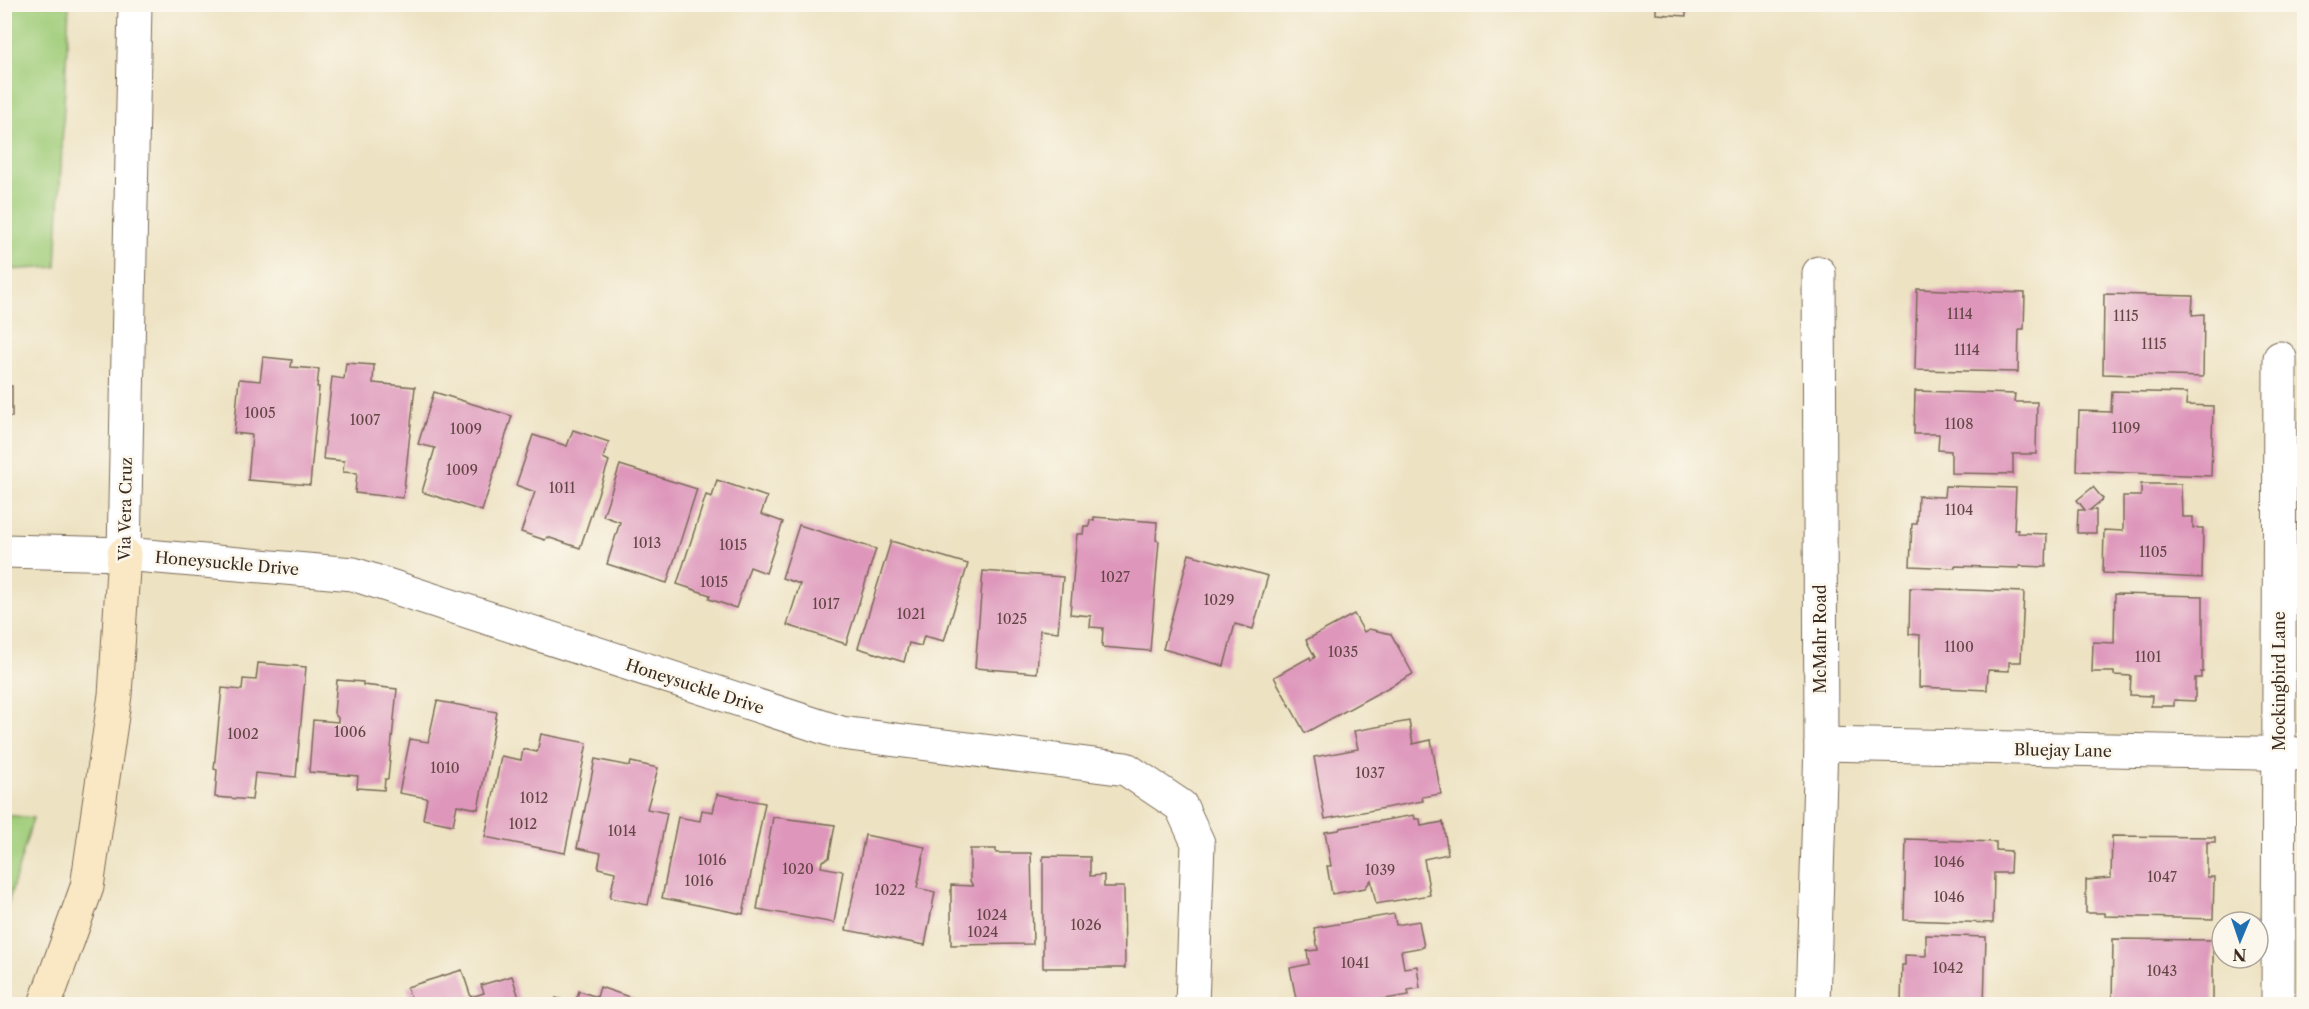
<svg xmlns="http://www.w3.org/2000/svg" width="2309" height="1009" font-family="'Libre Caslon Text',serif">
<style>
.green{fill:#a0cd7a;stroke:#6e7c4c;stroke-width:1.5}
.building{fill:#de97bb}
.lines{fill:none;stroke-linecap:round;stroke-linejoin:round}
.street-casing{stroke:#796a57;stroke-width:35}
.secondary-casing{stroke:#796a57;stroke-width:35}
.street{stroke:#fff;stroke-width:33}
.secondary{stroke:#fae7c3;stroke-width:33}
.labels{text-anchor:middle;stroke-width:5;stroke-linejoin:round;paint-order:stroke}
.number-label{font-size:14px;fill:#644545}
.street-label{font-size:16px;fill:#3b2a1e;stroke:#fbf7ec}
</style>
<rect width="100%" height="100%" fill="#fbf7ec"/>
<filter id="ink" filterUnits="userSpaceOnUse"><feTurbulence type="fractalNoise" baseFrequency=".0167" numOctaves="2"/><feDisplacementMap in="SourceGraphic" scale="12" xChannelSelector="R" yChannelSelector="G"/><feConvolveMatrix kernelMatrix="1 2 1 2 8 2 1 2 1" color-interpolation-filters="sRGB"/></filter>
<filter id="wash" filterUnits="userSpaceOnUse"><feTurbulence type="fractalNoise" baseFrequency=".008" numOctaves="4" result="noise"/><feDisplacementMap in="SourceGraphic" scale="24" xChannelSelector="R" yChannelSelector="G"/><feGaussianBlur stdDeviation="1.35" result="paint"/><feColorMatrix in="noise" values="0 0 0 0 0 0 0 0 0 0 0 0 0 0 0 0 0 1.4 0 .05"/><feComposite in="paint" operator="in"/></filter>
<g filter="url(#wash)">
<rect width="100%" height="100%" fill="#ede2c2"/>
<!-- green -->
<g class="green">
<polygon points="5,4 69,5 56,267 5,270"/>
<polygon points="5,815 33,818 5,914 4,815"/>
</g>
<g id="blocks">
<!-- building -->
<g class="building">
<polygon points="1656,4 1686,4 1686,16 1656,14"/>
<polygon points="1917,289 2025,293 2024,329 2019,329 2018,372 1915,370"/>
<polygon points="2104,294 2193,296 2192,315 2204,314 2203,377 2103,374"/>
<polygon points="263,357 292,360 291,367 319,369 317,387 319,387 310,485 248,480 252,435 234,433 239,379 260,381"/>
<polygon points="346,363 374,365 373,383 415,387 403,498 355,493 357,473 343,472 344,461 323,459 332,377 344,379"/>
<rect x="4" y="386" width="8" height="31"/>
<polygon points="1915,391 2015,394 2014,402 2037,402 2036,454 2013,454 2013,474 1951,473 1951,451 1938,450 1939,434 1914,434"/>
<polygon points="2112,391 2187,393 2186,405 2213,406 2211,476 2077,471 2079,411 2111,412"/>
<polygon points="434,392 512,416 482,511 422,492 435,448 418,444"/>
<polygon points="573,430 609,442 603,458 609,461 580,548 547,537 545,540 521,532 535,492 516,485 533,435 567,446"/>
<polygon points="620,465 697,489 667,583 607,564 620,522 603,516"/>
<polygon points="717,480 767,497 761,514 783,522 766,573 750,567 736,608 709,599 710,595 677,584 706,495 712,497"/>
<polygon points="2141,484 2181,484 2182,517 2193,517 2193,528 2203,528 2202,578 2103,573 2104,530 2123,531 2123,496 2141,496"/>
<polygon points="1945,486 2016,488 2014,530 2018,530 2018,533 2047,534 2046,567 2019,566 2019,568 1955,566 1955,568 1910,566 1912,524 1917,524 1918,496 1944,497"/>
<polygon points="2093,487 2103,499 2090,510 2096,510 2096,533 2077,533 2078,510 2085,510 2077,500"/>
<polygon points="1094,517 1157,522 1156,540 1159,541 1150,651 1102,647 1103,628 1090,627 1091,616 1070,614 1077,534 1083,534 1084,526 1089,527 1090,520 1094,521"/>
<polygon points="799,525 876,549 846,644 787,625 800,584 782,578"/>
<polygon points="891,541 968,564 944,641 924,636 921,646 909,643 904,662 858,648"/>
<polygon points="1189,554 1268,576 1253,629 1235,624 1224,666 1163,649"/>
<polygon points="983,571 1063,577 1058,632 1040,630 1037,673 975,668"/>
<polygon points="1910,588 2024,592 2021,662 2009,662 2009,671 1988,670 1987,690 1919,687 1920,635 1909,634"/>
<polygon points="2115,594 2203,596 2203,672 2201,672 2201,678 2195,678 2195,701 2174,700 2174,706 2151,706 2152,696 2130,695 2131,676 2114,675 2114,672 2092,672 2093,642 2114,643"/>
<polygon points="1354,614 1364,632 1369,629 1391,634 1413,674 1305,733 1274,677 1310,657 1311,660 1315,657 1306,640"/>
<polygon points="258,663 306,667 296,777 255,773 252,800 215,797 217,770 214,769 222,688 242,690 243,679 256,680"/>
<polygon points="337,680 363,682 363,685 397,689 388,779 385,779 384,790 357,788 358,776 309,772 313,720 338,722 338,718 334,713"/>
<polygon points="437,701 497,712 478,809 457,805 453,825 423,819 427,798 399,793 410,739 428,742"/>
<polygon points="1409,721 1413,744 1431,740 1441,794 1422,797 1423,801 1325,819 1314,757 1358,749 1354,731"/>
<polygon points="541,734 587,743 565,853 485,837 501,756 521,760 523,749 537,752"/>
<polygon points="595,759 630,766 631,762 658,768 647,809 667,813 648,905 610,898 615,872 598,868 601,853 577,848"/>
<polygon points="717,794 765,803 743,914 662,898 678,817 700,821 702,810 713,812"/>
<polygon points="1414,815 1415,819 1420,819 1421,826 1443,822 1448,854 1424,859 1430,895 1376,904 1371,880 1365,888 1332,894 1327,866 1331,866 1325,832 1339,830 1340,828"/>
<polygon points="773,817 835,825 829,858 822,861 821,867 843,871 834,923 757,909"/>
<polygon points="865,835 925,847 917,888 935,892 925,945 846,930"/>
<polygon points="2112,836 2215,837 2215,842 2207,842 2207,877 2214,877 2213,919 2105,916 2105,913 2086,913 2086,880 2111,878"/>
<polygon points="1906,839 1996,842 1996,850 2011,851 2010,873 1994,873 1993,923 1904,920"/>
<polygon points="970,849 996,849 996,853 1031,853 1033,944 951,945 951,885 973,886 970,881"/>
<polygon points="1043,856 1090,857 1090,876 1104,875 1104,887 1124,887 1125,968 1043,968"/>
<polygon points="1394,914 1396,925 1419,921 1424,947 1401,951 1404,968 1417,966 1420,988 1408,990 1409,995 1356,1004 1297,1004 1290,968 1309,964 1307,951 1318,950 1314,928"/>
<polygon points="1926,935 1986,937 1984,1004 1901,1004 1902,965 1905,965 1905,955 1926,956"/>
<polygon points="2113,939 2213,940 2213,1003 2112,1004"/>
<polygon points="462,970 471,997 484,993 481,985 512,976 521,1004 413,1004 407,987"/>
<polygon points="600,987 635,999 633,1004 553,1004 556,998 575,1004 579,991 597,997"/>
</g>
</g>
</g>
<g filter="url(#ink)">
<use href="#blocks" fill-opacity="0" stroke="#796a57" stroke-width="1.5"/>
<g class="lines">
<!-- street casing -->
<g class="street-casing">
<g id="street">
<polyline points="4,551 124,554 353,574 841,733 1126,769 1181,806 1198,843 1192,1004"/>
<polyline points="124,554 135,4"/>
<polyline points="1821,744 2304,754"/>
<polyline points="1813,1004 1821,744 1819,273"/>
<polyline points="2278,1004 2280,358"/>
</g>
</g>
<!-- secondary casing -->
<g class="secondary-casing">
<polyline id="secondary" points="45,1004 87,887 115,695 124,554"/>
</g>
<!-- street -->
<use href="#street" class="street"/>
<!-- secondary -->
<use href="#secondary" class="secondary"/>
</g>
</g>
<g class="labels">
<!-- number labels -->
<g class="number-label">
<text x="1960" y="319">1114</text>
<text x="2126" y="321">1115</text>
<text x="2154" y="349">1115</text>
<text x="1967" y="355">1114</text>
<text x="260" y="418">1005</text>
<text x="365" y="425">1007</text>
<text x="1959" y="429">1108</text>
<text x="2126" y="433">1109</text>
<text x="466" y="434">1009</text>
<text x="462" y="475">1009</text>
<text x="562" y="493">1011</text>
<text x="1959" y="515">1104</text>
<text x="647" y="548">1013</text>
<text x="733" y="550">1015</text>
<text x="2153" y="557">1105</text>
<text x="1115" y="582">1027</text>
<text x="714" y="587">1015</text>
<text x="1219" y="605">1029</text>
<text x="826" y="609">1017</text>
<text x="911" y="619">1021</text>
<text x="1012" y="624">1025</text>
<text x="1959" y="652">1100</text>
<text x="1343" y="657">1035</text>
<text x="2148" y="662">1101</text>
<text x="350" y="737">1006</text>
<text x="243" y="739">1002</text>
<text x="445" y="773">1010</text>
<text x="1370" y="778">1037</text>
<text x="534" y="803">1012</text>
<text x="523" y="829">1012</text>
<text x="622" y="836">1014</text>
<text x="712" y="865">1016</text>
<text x="1949" y="867">1046</text>
<text x="798" y="874">1020</text>
<text x="1380" y="875">1039</text>
<text x="2162" y="882">1047</text>
<text x="699" y="886">1016</text>
<text x="890" y="895">1022</text>
<text x="1949" y="902">1046</text>
<text x="992" y="920">1024</text>
<text x="1086" y="930">1026</text>
<text x="983" y="937">1024</text>
<text x="1355" y="968">1041</text>
<text x="1948" y="973">1042</text>
<text x="2162" y="976">1043</text>
</g>
<!-- street labels -->
<g class="street-label">
<text transform="translate(125 509) rotate(-89)" y="6">Via Vera Cruz</text>
<text transform="translate(227 563) rotate(5)" y="6">Honeysuckle Drive</text>
<text transform="translate(1820 639) rotate(-90)" y="6">McMahr Road</text>
<text transform="translate(2279 681) rotate(-90)" y="6">Mockingbird Lane</text>
<text transform="translate(695 686) rotate(18)" y="6">Honeysuckle Drive</text>
<text transform="translate(2063 750) rotate(1)" y="6">Bluejay Lane</text>
</g>
</g>
<!-- margin -->
<rect width="2309" height="1009" fill="none" stroke="#fbf7ec" stroke-width="24"/>
<!-- north arrow -->
<g transform="translate(2240 940) rotate(182)"><circle r="28" fill="#fbf7ec" stroke="#aea59a" stroke-width="1.5"/>
<path d="M0-4.5L10 22L0 15L-10 22Z" fill="#1f6fb2"/>
<text y="-9" font-size="16" font-weight="bold" text-anchor="middle" fill="#3b2a1e">N</text>
</g>
</svg>
